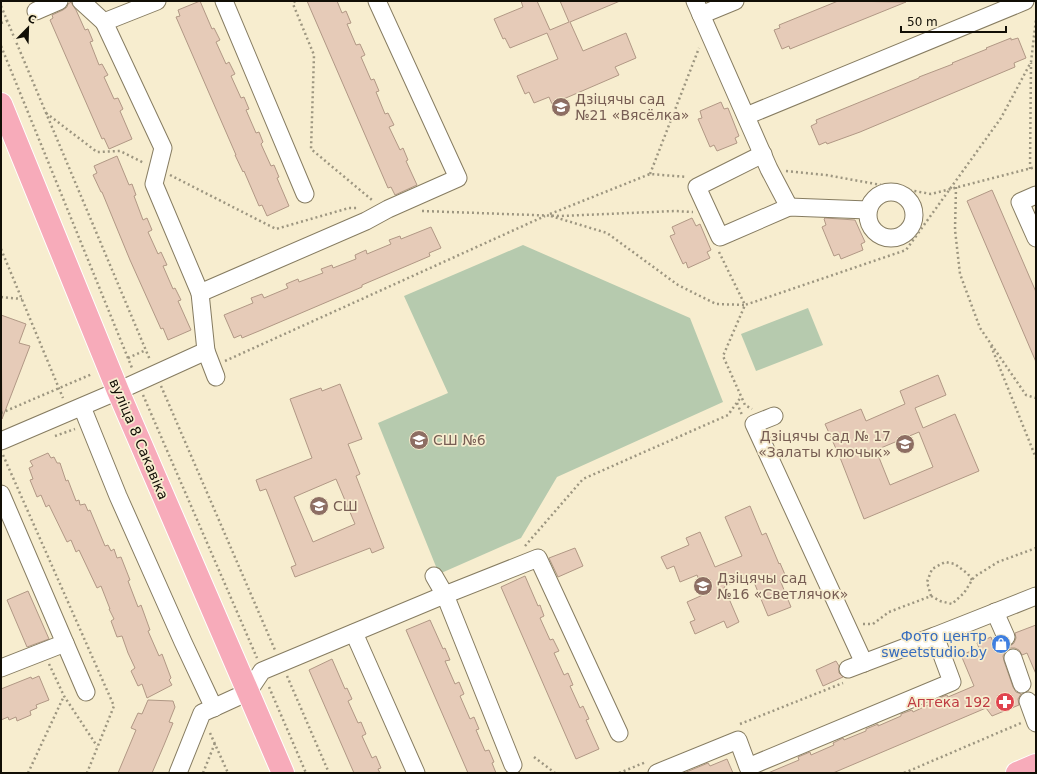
<svg xmlns="http://www.w3.org/2000/svg" width="1037" height="774" font-family="'DejaVu Sans',sans-serif">
<style>
.green{fill:#b6caae}
.building{fill:#e6cbb8;stroke:#b19885;fill-rule:evenodd}
.lines{fill:none;stroke-linecap:round;stroke-linejoin:round}
.minor-casing{stroke:#867c61;stroke-width:19}
.major-casing{stroke:#fff;stroke-width:24}
.path{stroke:#9d9680;stroke-width:2.5;stroke-dasharray:2 3;stroke-linecap:butt}
.minor{stroke:#fff;stroke-width:17}
.major{stroke:#f7abba;stroke-width:22}
.labels{text-anchor:middle;stroke-width:3.5;stroke-linejoin:round;paint-order:stroke}
.education-label{font-size:14px;fill:#785e54;stroke:#f7edcf;text-anchor:start}
.street-label{font-size:14px;fill:#110e05;stroke:#f7edcf}
.shop-label{font-size:14px;fill:#366cbe;stroke:#f7edcf;text-anchor:end}
.health-label{font-size:14px;fill:#be3a42;stroke:#f7edcf;text-anchor:end}
</style>
<rect width="100%" height="100%" fill="#f7edcf"/>
<!-- green -->
<g class="green">
<polygon points="523,245 690,318 723,402 557,477 521,538 439,574 378,423 448,393 404,296"/>
<polygon points="808,308 823,345 756,371 741,334"/>
</g>
<!-- building -->
<g class="building">
<polygon points="200,1 212,29 214,28 220,40 216,42 226,64 229,62 235,74 231,76 241,98 244,97 249,109 246,110 256,133 259,132 263,142 261,144 271,166 274,165 279,177 277,178 289,206 267,216 262,205 259,206 244,171 243,172 235,155 236,155 176,17 180,16 178,10"/>
<polygon points="307,1 337,1 342,13 346,11 351,23 347,24 356,45 360,44 365,55 361,57 371,80 374,79 379,91 376,92 385,114 388,113 394,125 389,127 400,150 403,148 408,160 406,161 417,185 395,195 391,187 388,188"/>
<polygon points="521,1 537,1 550,30 569,22 560,1 620,1 570,22 583,51 626,33 636,58 615,67 619,75 552,104 549,97 534,103 529,92 525,94 517,76 558,59 547,33 510,48 505,38 503,39 494,19 523,7"/>
<polygon points="838,1 906,2 790,49 789,46 782,49 774,30 780,28 779,25"/>
<polygon points="71,2 72,4 76,10 85,30 88,29 93,41 90,42 99,65 102,64 108,75 104,77 114,99 118,98 123,109 120,111 132,139 109,149 104,138 102,139 50,20 53,18 52,15 63,10 67,7 68,4"/>
<polygon points="1011,38 1011,40 1018,38 1026,58 1014,63 1015,67 860,132 827,144 826,142 819,145 811,126 817,123 816,120 919,78 919,77 953,64 952,63 987,49 986,48"/>
<polygon points="721,102 724,109 728,108 739,136 735,138 737,143 717,151 714,145 710,147 698,119 702,118 700,111"/>
<polygon points="117,156 129,185 132,184 136,195 134,196 143,220 147,218 152,230 148,232 158,254 161,252 167,265 163,266 173,289 175,288 181,300 178,301 191,330 168,340 163,328 161,329 130,260 102,192 101,192 93,175 97,173 94,166"/>
<polygon points="992,190 1036,292 1036,362 967,201"/>
<polygon points="692,218 696,226 700,224 711,250 707,252 710,258 688,268 686,262 683,264 670,236 675,234 672,227"/>
<polygon points="825,218 855,220 865,242 861,244 863,250 841,259 839,254 834,256 822,227 826,225 824,219"/>
<polygon points="431,227 441,248 429,253 430,256 362,285 362,287 259,331 242,338 241,335 234,338 224,315 253,303 251,298 262,294 264,298 288,288 286,284 298,279 299,282 323,273 321,269 332,265 333,268 356,259 355,255 366,250 367,254 391,244 389,240 400,236 401,239"/>
<polygon points="1,315 26,324 19,343 30,346 2,419"/>
<path d="M938 375 946 395 915 408 923 428 955 414 979 471 864 519 841 460 825 424 861 409 866 421 905 404 900 391ZM919 432 933 467 890 485 876 450Z"/>
<path d="M340 384 362 439 348 444 360 474 356 476 384 548 372 553 370 548 295 577 291 567 296 565 266 489 260 491 256 480 312 458 290 399 321 388 322 391ZM336 479 355 524 313 542 294 497Z"/>
<polygon points="48,453 51,458 54,457 57,463 60,463 66,481 68,480 76,501 79,500 80,505 85,504 88,511 90,510 105,546 108,545 111,551 114,549 117,558 121,557 130,580 128,581 138,607 141,605 150,630 148,631 159,656 162,654 171,678 169,680 172,685 147,698 142,684 138,686 131,671 135,668 128,653 122,636 117,637 111,621 114,619 109,609 110,609 101,586 97,588 79,550 76,552 71,540 67,542 49,505 46,507 41,495 37,497 30,480 33,479 29,468 33,466 30,461"/>
<polygon points="750,506 762,535 766,533 779,564 780,563 786,577 780,580 791,607 768,616 751,575 724,587 739,622 727,628 724,621 695,634 690,622 695,620 687,602 705,594 697,575 680,582 674,566 667,569 661,557 689,545 686,538 700,532 715,567 742,556 725,517"/>
<polygon points="575,548 583,566 558,577 549,558"/>
<polygon points="525,576 538,606 540,605 544,616 540,618 550,640 553,639 559,651 554,653 564,675 568,673 573,685 570,686 580,708 583,706 589,719 586,720 599,749 576,759 501,587"/>
<polygon points="28,591 49,639 27,647 7,600"/>
<polygon points="430,620 443,649 445,648 450,660 445,661 455,684 459,682 464,694 460,696 470,719 474,717 479,729 476,730 485,751 489,750 494,762 492,763 496,773 468,773 406,630"/>
<polygon points="1036,625 1036,674 1027,653 1022,655 1019,650 1015,648 1010,648 1006,651 1003,656 1004,661 1013,687 1016,692 1021,694 1018,699 1019,705 992,716 986,708 833,773 768,773 799,760 798,757 810,752 811,755 834,745 833,743 843,738 844,740 866,731 866,729 878,724 878,726 901,716 901,714 912,710 913,712 937,701 936,699 947,695 948,697 974,686 961,655 979,648 977,643 991,637 993,642 997,640 1000,645 1005,647 1010,646 1014,643 1016,638 1015,633"/>
<polygon points="332,659 345,689 347,688 352,699 348,701 358,723 361,722 366,734 362,736 372,758 376,756 381,768 378,769 380,773 354,773 309,670"/>
<polygon points="836,661 839,666 839,673 843,677 823,686 816,670"/>
<polygon points="39,676 49,700 36,705 37,708 30,711 31,715 17,721 16,717 9,720 8,717 1,720 1,689 31,677 32,679"/>
<polygon points="148,700 173,701 175,707 169,722 173,723 164,745 152,773 118,773 136,730 131,728 138,713 142,714"/>
<polygon points="727,759 733,773 684,773 708,763 710,766"/>
</g>
<g class="lines">
<!-- minor casing -->
<g class="minor-casing">
<g id="minor">
<polyline points="81,1 104,22"/>
<polyline points="157,1 104,22 163,148 154,184 200,293"/>
<polyline points="224,1 305,194"/>
<polyline points="695,1 769,169 789,207"/>
<polyline points="36,11 59,1"/>
<polyline points="701,15 735,1"/>
<polyline points="746,116 1025,1"/>
<polyline points="763,154 697,187 720,237 789,207 868,210"/>
<circle cx="891" cy="215" r="23"/>
<polyline points="1036,195 1020,202 1036,238"/>
<polyline points="206,351 216,377"/>
<polyline points="82,407 118,496 183,642 214,708"/>
<polyline points="774,416 754,424 864,663"/>
<polyline points="1,441 118,391 206,351 200,293 366,221 388,209 458,178 377,1"/>
<polyline points="1,494 86,692"/>
<polyline points="434,576 445,595 513,765"/>
<polyline points="995,612 1006,637"/>
<polyline points="354,633 416,773"/>
<polyline points="1013,658 1022,684"/>
<polyline points="1,668 65,643"/>
<polyline points="848,669 935,636"/>
<polyline points="1028,701 1036,723"/>
<polyline points="178,773 202,713 248,692 262,671 437,598 538,558 619,733"/>
<polyline points="657,773 738,740 748,767 952,682 935,636 1036,596"/>
</g>
</g>
<!-- major casing -->
<g class="major-casing">
<g id="major">
<polyline points="1,104 118,391 283,773"/>
<polyline points="1017,773 1036,765"/>
</g>
</g>
<!-- path -->
<g class="path">
<polyline points="295,1 293,4 314,55 311,149 372,200"/>
<polyline points="1,6 150,360"/>
<polyline points="1,23 7,21"/>
<polyline points="1,46 132,368"/>
<polyline points="46,113 97,152 120,151 144,163"/>
<polyline points="1030,169 1031,63"/>
<polyline points="786,171 826,175 931,194 1036,167"/>
<polyline points="650,174 699,48"/>
<polyline points="170,175 276,229 349,208 357,208"/>
<polyline points="956,187 955,230 960,274 980,328 1026,395 1036,398"/>
<polyline points="422,211 561,216 675,211 693,212"/>
<polyline points="550,214 650,174 687,177"/>
<polyline points="551,216 607,233 678,285 716,304 745,305 723,356 745,405 752,409"/>
<polyline points="1,249 63,398"/>
<polyline points="719,252 745,305 906,250 1001,118 1031,62 1036,19"/>
<polyline points="1,297 22,299"/>
<polyline points="991,346 1036,458"/>
<polyline points="128,358 146,350"/>
<polyline points="225,361 545,216"/>
<polyline points="161,386 275,650"/>
<polyline points="143,395 257,658"/>
<polyline points="737,403 742,415"/>
<polyline points="1,413 92,374"/>
<polyline points="55,436 75,429"/>
<polyline points="3,455 114,706 87,773"/>
<polyline points="525,546 583,479 728,415 741,397"/>
<polyline points="931,596 927,582 932,569 945,562 955,564 968,574 972,580"/>
<polyline points="863,624 873,624 889,612 931,596 940,601 952,604 964,593 974,577 998,562 1036,548"/>
<polyline points="49,664 64,696 97,746"/>
<polyline points="287,676 329,773"/>
<polyline points="269,687 306,773"/>
<polyline points="740,724 843,683"/>
<polyline points="210,733 228,773"/>
<polyline points="534,757 555,773"/>
<polyline points="28,773 64,696"/>
<polyline points="203,773 215,743"/>
<polyline points="619,773 646,762"/>
<polyline points="904,773 1021,723"/>
</g>
<!-- minor -->
<use href="#minor" class="minor"/>
<!-- major -->
<use href="#major" class="major"/>
</g>
<!-- icons -->
<defs>
<g id="school-disc" transform="scale(1)"><circle r="9.5" fill="#8d6e63" stroke="#f7edcf"/><path d="M0-5L7-2L0 1L-7-2ZM-4 1L0 2.5L4 1V4Q0 6-4 4Z" fill="#fff"/></g>
<g id="shop-disc" transform="scale(1)"><circle r="9.5" fill="#3f7fe0" stroke="#f7edcf"/><path d="M-5-2.5h2.3a2.7 3.5 0 0 1 5.4 0H5L5.5 6h-11ZM-1.5-2.5h3a1.5 2.3 0 0 0-3 0Z" fill="#fff"/></g>
<g id="pharmacy-disc" transform="scale(1)"><circle r="9.5" fill="#e0444e" stroke="#f7edcf"/><path d="M-2-6h4v4h4v4h-4v4h-4v-4h-4v-4h4Z" fill="#fff"/></g>
</defs>
<g fill-rule="evenodd">
<use href="#school-disc" x="561" y="107"/>
<use href="#school-disc" x="419" y="440"/>
<use href="#school-disc" x="905" y="444"/>
<use href="#school-disc" x="319" y="506"/>
<use href="#school-disc" x="703" y="586"/>
<use href="#shop-disc" x="1001" y="644"/>
<use href="#pharmacy-disc" x="1005" y="702"/>
</g>
<g class="labels">
<!-- education labels -->
<g class="education-label">
<text x="575" y="104">Дзіцячы сад<tspan x="575" dy="16">№21 «Вясёлка»</tspan></text>
<text x="891" y="441" text-anchor="end">Дзіцячы сад № 17<tspan x="891" dy="16">«Залаты ключык»</tspan></text>
<text x="433" y="445">СШ №6</text>
<text x="333" y="511">СШ</text>
<text x="717" y="583">Дзіцячы сад<tspan x="717" dy="16">№16 «Светлячок»</tspan></text>
</g>
<!-- street labels -->
<g class="street-label">
<text transform="translate(139 439) rotate(67)" y="5">вуліца 8 Сакавіка</text>
</g>
<!-- shop labels -->
<g class="shop-label">
<text x="987" y="641">Фото центр<tspan x="987" dy="16">sweetstudio.by</tspan></text>
</g>
<!-- health labels -->
<g class="health-label">
<text x="991" y="707">Аптека 192</text>
</g>
</g>
<!-- border -->
<rect width="1037" height="774" fill="none" stroke="#110e05" stroke-width="4"/>
<!-- north arrow -->
<g transform="translate(28 28) rotate(23)" stroke="#f7edcf" stroke-width="3" paint-order="stroke">
<path d="M0-3L7 15L0 10L-7 15Z" fill="#110e05"/>
<text y="-6" font-size="11" font-weight="bold" text-anchor="middle" fill="#110e05">С</text>
</g>
<!-- scale -->
<path d="M901 26v6h105v-6" fill="none" stroke="#110e05" stroke-width="2"/>
<text x="907" y="26" font-size="12" fill="#110e05" stroke="#f7edcf" stroke-width="3" paint-order="stroke">50 m</text>
</svg>
